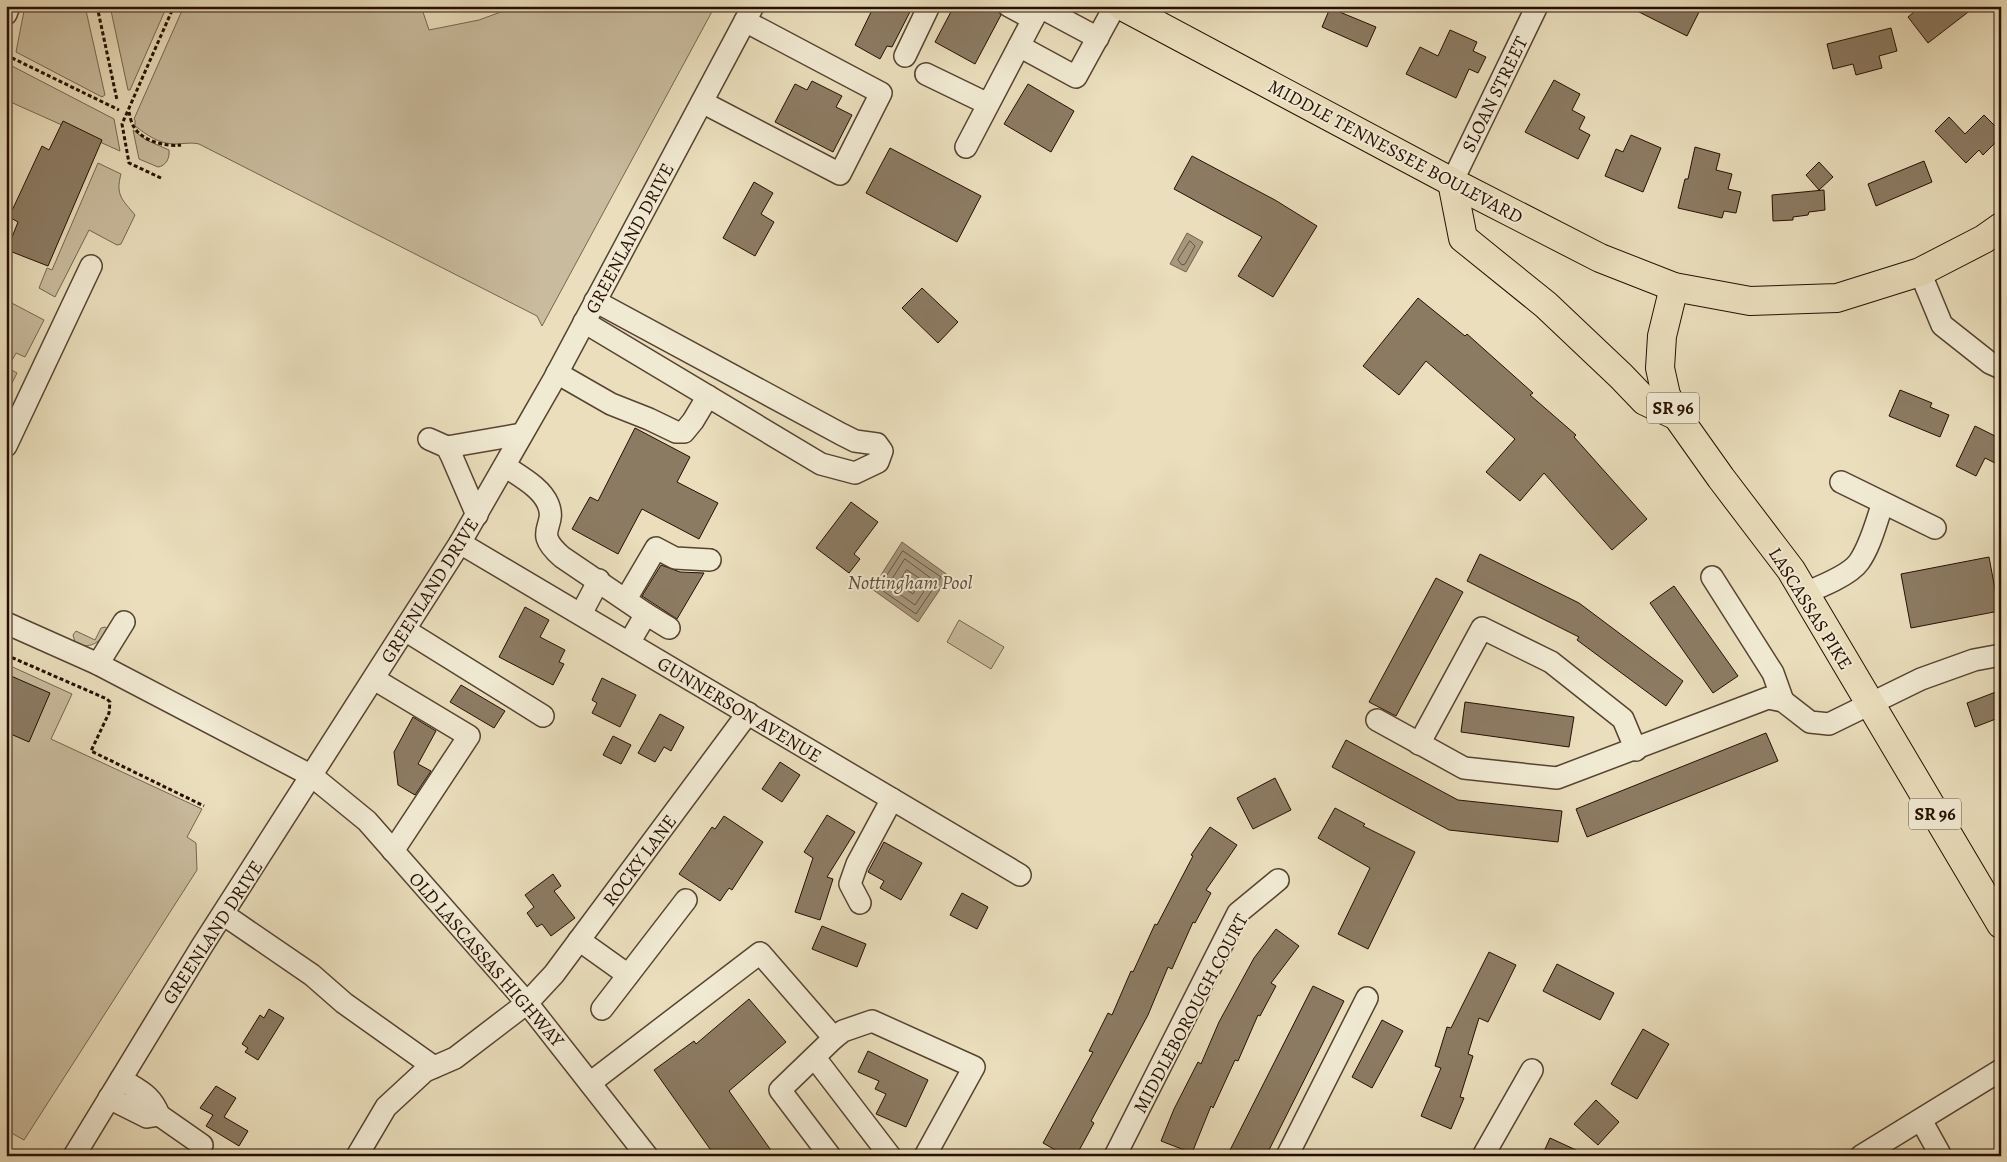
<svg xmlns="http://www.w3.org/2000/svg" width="2007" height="1162" font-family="Alegreya,serif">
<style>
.green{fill:#c9bb9d;stroke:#786550}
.water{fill:#a7987d;stroke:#73614c}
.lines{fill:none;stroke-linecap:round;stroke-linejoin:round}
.shore{stroke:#665440;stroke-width:1}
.building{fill:#8c7b63;stroke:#260f03}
.minor-casing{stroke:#574331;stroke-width:24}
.major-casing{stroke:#260f03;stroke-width:30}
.path{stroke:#260f03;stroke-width:3;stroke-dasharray:4 2.5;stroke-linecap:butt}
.minor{stroke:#f1ead3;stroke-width:21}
.major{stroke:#eadebc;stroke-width:28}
.labels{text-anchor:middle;stroke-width:4;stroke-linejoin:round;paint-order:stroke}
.shield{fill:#f1ead3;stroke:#635141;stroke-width:1}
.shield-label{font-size:18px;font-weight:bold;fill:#260f03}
.street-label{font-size:19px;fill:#260f03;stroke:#f1ead3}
.water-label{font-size:20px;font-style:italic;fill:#604d3a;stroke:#f1ead3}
</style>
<rect width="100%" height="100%" fill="#eadebc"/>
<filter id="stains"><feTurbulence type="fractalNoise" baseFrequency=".004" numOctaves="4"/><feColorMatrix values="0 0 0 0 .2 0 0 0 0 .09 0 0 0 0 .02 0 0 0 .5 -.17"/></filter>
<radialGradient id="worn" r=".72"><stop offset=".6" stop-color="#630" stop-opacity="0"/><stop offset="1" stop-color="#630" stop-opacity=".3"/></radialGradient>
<!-- green -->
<g class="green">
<polygon points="25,6 85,6 105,95 102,97 16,52"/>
<polygon points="110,6 167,6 130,90 128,90"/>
<path d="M184 6H421L429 30 479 20 517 6H715L542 326 537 316 199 144C191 142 183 144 175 144 159 144 147 135 135 126V120L134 119Z"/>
<polygon points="10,65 114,119 120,151 6,100 6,71"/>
<path d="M133 130 146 140 169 150C170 158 166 166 158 167L139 159Z"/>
<path d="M98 163 121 174C115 196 123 200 135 215L121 244 117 245 89 230 55 297 39 288 47 268 52 270Z"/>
<polygon points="6,300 44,320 25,357 16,353 8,368 17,373 6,395"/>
<polygon points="959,620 1004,647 991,669 947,642"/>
<path d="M105 627 108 629C101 642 89 651 75 642L73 635 76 631 95 640 101 628Z"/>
<polygon points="6,664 72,694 51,739 202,809 187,837 196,843 197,870 24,1140 6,1130"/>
</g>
<!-- water -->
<g class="water">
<polygon points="1187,233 1203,242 1186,272 1170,264"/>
<polygon points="902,542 949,576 918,622 872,589"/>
</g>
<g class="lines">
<!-- shore -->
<g class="shore">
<polygon points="1190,241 1195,246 1185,264 1182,265 1178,260"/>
<polygon points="903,551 941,577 916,614 879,588"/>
<polygon points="905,559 932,579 915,605 888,586"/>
<polygon points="907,570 922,580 913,594 898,584"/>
</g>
</g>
<!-- building -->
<g class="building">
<polygon points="874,6 913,6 892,47 887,46 880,59 855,45"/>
<polygon points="954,6 995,6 1001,15 975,64 935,42"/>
<polygon points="1627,6 1702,6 1687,36"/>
<polygon points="1921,6 1976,6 1928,43 1908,17"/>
<polygon points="1330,8 1376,27 1367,47 1322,27"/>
<polygon points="1891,28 1897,51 1879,56 1882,68 1856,75 1853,64 1833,69 1827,44"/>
<polygon points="1450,30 1477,42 1473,51 1486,57 1478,73 1469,69 1456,98 1406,74 1420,47 1438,56"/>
<polygon points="1554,80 1580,94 1572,110 1585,117 1579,129 1590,135 1578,159 1525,132"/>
<polygon points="812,81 842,96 836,107 852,115 833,152 775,122 795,84 807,90"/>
<polygon points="1028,84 1074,111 1051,152 1004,124"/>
<polygon points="1984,115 2001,132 2001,137 1983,155 1979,150 1966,163 1935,131 1949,117 1965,134"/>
<polygon points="63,121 102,140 48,266 7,250 18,222 9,217 42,146 49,150"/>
<polygon points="1631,135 1661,148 1643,192 1605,176 1616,149 1623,152"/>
<polygon points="1695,147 1720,154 1716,170 1732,174 1728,189 1741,192 1736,213 1724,211 1722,218 1678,208 1685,179 1688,179"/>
<polygon points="890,148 981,196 957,242 866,193"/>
<polygon points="1192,156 1275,200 1317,226 1273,297 1238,276 1262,237 1174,189"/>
<polygon points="1924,161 1932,182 1876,206 1868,184"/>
<polygon points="1819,162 1833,177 1819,190 1806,175"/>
<polygon points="754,182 773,193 761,214 774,222 755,256 723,238"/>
<polygon points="1824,190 1825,210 1809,212 1808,215 1793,217 1793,220 1773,221 1772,195"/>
<polygon points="922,288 958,322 938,343 902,308"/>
<polygon points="1418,298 1465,336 1467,334 1533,393 1530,395 1576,435 1574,437 1647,519 1612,550 1544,473 1520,501 1486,472 1515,439 1426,361 1399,395 1363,366"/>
<polygon points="1900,390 1932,403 1930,407 1949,415 1940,437 1889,416"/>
<polygon points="1975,426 2001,439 2001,466 1985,458 1976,476 1956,466"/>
<polygon points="635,428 690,457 677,482 718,503 699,539 642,509 618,554 572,529 590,497 598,501"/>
<polygon points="851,502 878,522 854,554 860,559 849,573 816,548"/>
<polygon points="1480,554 1579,603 1683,681 1666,706 1577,640 1579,637 1467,581"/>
<polygon points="1989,557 1999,611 1911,628 1901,574"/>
<polygon points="661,565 680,572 704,573 677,619 642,596"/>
<polygon points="1436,578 1463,592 1396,716 1369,702"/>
<polygon points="1674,586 1738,676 1713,693 1650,603"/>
<polygon points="525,607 549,620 540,637 565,650 559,662 564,664 553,685 499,657"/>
<polygon points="11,676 50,693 29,742 6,732 6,688"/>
<polygon points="602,678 636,695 620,727 592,713 597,703 592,700"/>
<polygon points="461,685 505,711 494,728 450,702"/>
<polygon points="2001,690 2001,717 1975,727 1967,703"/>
<polygon points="1465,702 1574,717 1569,747 1461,732"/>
<polygon points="660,714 684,727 671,751 664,747 655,762 638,753"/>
<polygon points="413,717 436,731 418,764 431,771 415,795 398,785 394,752"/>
<polygon points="1766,733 1778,761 1587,837 1576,809"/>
<polygon points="613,736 631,745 621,764 603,755"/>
<polygon points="1346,740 1458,800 1562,811 1558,842 1449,830 1332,767"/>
<polygon points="780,762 800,775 782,802 762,789"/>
<polygon points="1275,778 1291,810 1253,829 1237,798"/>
<polygon points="1335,808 1365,824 1363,826 1415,852 1368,949 1338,934 1370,868 1318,838"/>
<polygon points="827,815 855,832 827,877 833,879 820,920 795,912 813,858 804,852"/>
<polygon points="724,816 763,842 732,890 729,888 720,901 679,874 712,827 715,829"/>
<polygon points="1210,827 1237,845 1206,890 1211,893 1195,923 1193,922 1172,969 1168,967 1148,1015 1091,1121 1094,1123 1076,1156 1066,1156 1043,1143 1093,1052 1089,1051 1108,1013 1112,1015 1131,971 1133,972 1155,924 1157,925 1193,856 1191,855"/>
<polygon points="884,842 922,863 901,900 880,888 884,881 868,872"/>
<polygon points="553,874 561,886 554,891 575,918 551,936 542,924 537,927 527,913 534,907 525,895"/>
<polygon points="962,893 988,907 977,929 950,915"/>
<polygon points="822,926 866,944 857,967 812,949"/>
<polygon points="1276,929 1299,946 1271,983 1276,986 1260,1016 1258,1015 1238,1061 1235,1060 1213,1108 1211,1106 1192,1153 1161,1141 1174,1109 1198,1062 1201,1064 1219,1022 1254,958"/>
<polygon points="1489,952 1516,965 1488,1022 1479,1018 1468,1054 1473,1056 1460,1097 1464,1098 1451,1129 1421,1116 1441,1068 1435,1066 1447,1027 1451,1028"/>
<polygon points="1557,964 1614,993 1600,1020 1543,991"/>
<polygon points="1313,986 1344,1001 1266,1156 1227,1156"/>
<polygon points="749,999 786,1042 729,1091 775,1156 715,1156 654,1070 694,1041 696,1044"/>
<polygon points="269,1009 284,1018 258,1060 245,1052 248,1048 242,1044 260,1015 264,1018"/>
<polygon points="1382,1020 1403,1031 1372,1088 1352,1077"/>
<polygon points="1643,1029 1669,1044 1637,1099 1611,1084"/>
<polygon points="868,1051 928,1080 906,1127 876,1114 886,1094 875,1089 879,1081 858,1072"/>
<polygon points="216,1086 236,1098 224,1117 248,1131 239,1146 206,1126 213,1115 200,1108"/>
<polygon points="1596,1100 1619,1122 1598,1145 1574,1124"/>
<polygon points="1550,1138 1589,1156 1542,1156"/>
</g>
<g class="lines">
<!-- minor casing -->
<g class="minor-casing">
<g id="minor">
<polyline points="1009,6 1033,19"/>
<polyline points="1040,7 1098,38"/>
<polyline points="6,14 9,6"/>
<polyline points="1019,46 1076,77 1115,6"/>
<polyline points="905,56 929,6"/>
<polyline points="926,74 988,104"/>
<polyline points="702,102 840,174 881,93 745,21"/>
<polyline points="966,147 1040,6"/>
<polyline points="1452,182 1537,6"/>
<polyline points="1920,272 1942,325 1990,363 2001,368"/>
<polyline points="584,322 821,464 855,473 878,462 882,451 877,444 855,441 841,434 595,301"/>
<polyline points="557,373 611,404 649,419 676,432 684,432 693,421 708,396"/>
<polyline points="429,439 447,447 452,457 477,515"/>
<polyline points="6,446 91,266"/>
<polyline points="447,447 522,434"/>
<path d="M505 466C519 476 541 487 548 504 558 528 531 530 562 557L646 614 629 643"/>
<polyline points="1841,482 1935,528"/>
<polyline points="460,543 1020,875"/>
<polyline points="1712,577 1773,673 1783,701"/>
<path d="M1805 593C1820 587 1850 575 1859 562 1871 545 1876 522 1883 503"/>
<polyline points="626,599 656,548 675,558 710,560"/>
<polyline points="581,614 599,580"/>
<polyline points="646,614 669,628"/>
<polyline points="6,623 98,664 312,776 367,821 527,1003 647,1156"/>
<polyline points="405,630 543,716"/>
<polyline points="98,664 124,622"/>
<polyline points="374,679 469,736 393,851"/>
<polyline points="1377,720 1464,768 1557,778 1768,698 1783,701 1810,722 1829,724 1921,679 1974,660 2001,655"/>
<polyline points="1419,744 1482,628 1551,662 1623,719 1636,750"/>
<polyline points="860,903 850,884 857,864 892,799"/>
<polyline points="223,914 312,975 344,1003 434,1067"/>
<polyline points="579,940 628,975"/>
<polyline points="602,1009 686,900"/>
<polyline points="815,1058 890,1156"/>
<polyline points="590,1083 760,953 834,1038 843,1031 872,1021 974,1067 925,1156"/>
<path d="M109 1098 147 1117 159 1115C151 1094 139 1091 121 1079"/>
<polyline points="159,1115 202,1145"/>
<polyline points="1921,1120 1941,1156"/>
<polyline points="74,1156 202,946 460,543 554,379 753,6"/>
<polyline points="357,1156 386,1107 425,1071 455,1058 527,1003 554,974 748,713"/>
<polyline points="830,1156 780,1090 834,1038"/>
<polyline points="1115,1156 1238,913 1278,880"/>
<polyline points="1287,1156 1367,998"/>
<polyline points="1483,1156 1532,1070"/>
<polyline points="1861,1156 2001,1070"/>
</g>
</g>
<!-- major casing -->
<g class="major-casing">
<g id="major">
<polyline points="1122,6 1452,182 1600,258 1674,287 1750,301 1837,298 1920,272 1984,239 2001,227"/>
<polyline points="1452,182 1463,238 1546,305 1621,376 1645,401 1677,416"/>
<polyline points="1674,287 1662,336 1660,368 1666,395 1677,416 1721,478 1791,570 2001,924"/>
</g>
</g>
<!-- path -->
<g class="path">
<polyline points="97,6 117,100"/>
<polyline points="6,55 119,110"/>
<path d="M129 112C130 116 131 123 134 127 142 141 166 147 181 145"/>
<polyline points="161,178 129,163 122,124 174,6"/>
<polyline points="6,655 107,699 110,702 109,713 91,751 204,806"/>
</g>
<!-- minor -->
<use href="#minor" class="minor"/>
<!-- major -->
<use href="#major" class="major"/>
</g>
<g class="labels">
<!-- shield labels -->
<g class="shield">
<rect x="1647" y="392.5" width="52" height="31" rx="4"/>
<rect x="1909" y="798.5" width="52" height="31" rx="4"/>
</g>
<g class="shield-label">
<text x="1673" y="414">SR 96</text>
<text x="1935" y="820">SR 96</text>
</g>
<!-- street labels -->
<g class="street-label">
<text transform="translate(1494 94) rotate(-64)" y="7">SLOAN STREET</text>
<text transform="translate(1396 151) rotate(28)" y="7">MIDDLE TENNESSEE BOULEVARD</text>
<text transform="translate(629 238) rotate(-62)" y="7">GREENLAND DRIVE</text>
<text transform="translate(429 590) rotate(-58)" y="7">GREENLAND DRIVE</text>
<text transform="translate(1811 608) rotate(58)" y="7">LASCASSAS PIKE</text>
<text transform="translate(740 709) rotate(31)" y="7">GUNNERSON AVENUE</text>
<text transform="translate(639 860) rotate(-53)" y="7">ROCKY LANE</text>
<text transform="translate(212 932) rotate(-57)" y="7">GREENLAND DRIVE</text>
<text transform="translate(487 959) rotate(49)" y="7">OLD LASCASSAS HIGHWAY</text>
<text transform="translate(1190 1013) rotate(-62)" y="7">MIDDLEBOROUGH COURT</text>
</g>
<!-- water labels -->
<g class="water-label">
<text x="910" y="589">Nottingham Pool</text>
</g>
</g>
<!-- margin -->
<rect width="2007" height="1162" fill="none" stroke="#eadebc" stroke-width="25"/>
<rect x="8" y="8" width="1992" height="1147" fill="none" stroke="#260f03" stroke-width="2.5"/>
<rect x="12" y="12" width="1982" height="1137" fill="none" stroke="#260f03"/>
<rect width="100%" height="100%" filter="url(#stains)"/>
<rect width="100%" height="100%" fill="url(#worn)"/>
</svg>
